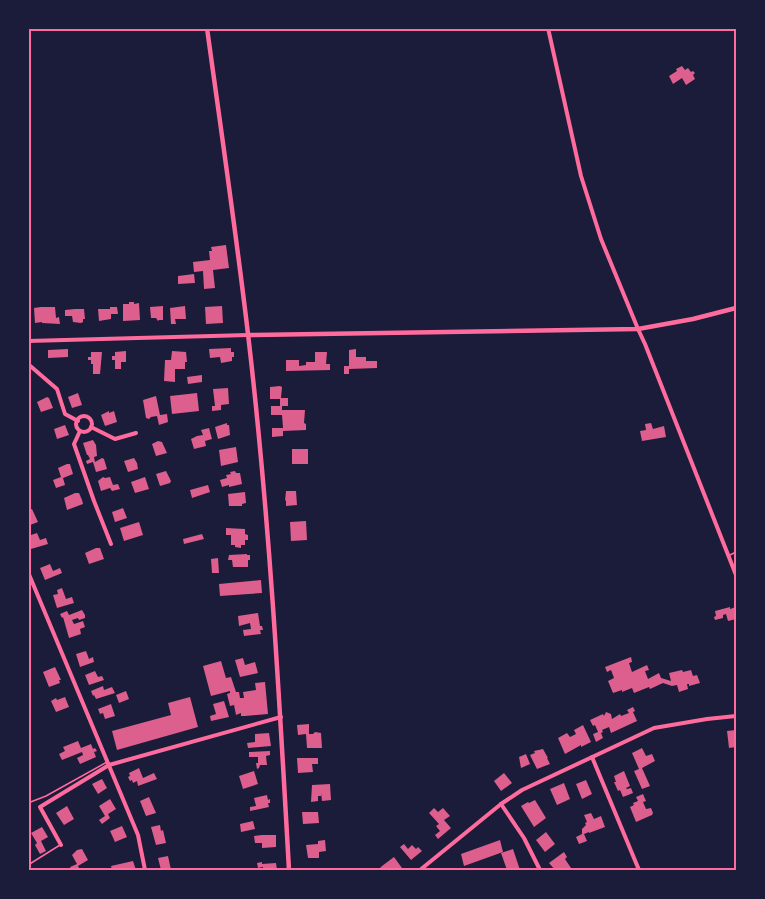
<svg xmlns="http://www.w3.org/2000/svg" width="765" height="899" font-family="Barlow,sans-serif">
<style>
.building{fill:#dd5f8e}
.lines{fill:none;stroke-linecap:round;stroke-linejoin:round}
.service{stroke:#ff6b9d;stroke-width:1.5}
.minor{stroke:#ff6b9d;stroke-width:4}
.tertiary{stroke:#ff6b9d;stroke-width:4.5}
.secondary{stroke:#ff6b9d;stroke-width:4.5}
.neatline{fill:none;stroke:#ff6b9d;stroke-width:2}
</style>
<rect width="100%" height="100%" fill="#1b1b3a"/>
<!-- building -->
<g class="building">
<polygon points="682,66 685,70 688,68 691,72 693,71 695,73 693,75 695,79 686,85 682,78 673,84 669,76 677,71 676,69"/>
<polygon points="226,245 229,268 213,270 215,288 204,289 203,271 194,272 193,262 210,260 209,251 212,251 211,247"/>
<polygon points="194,274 195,283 178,284 178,276"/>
<polygon points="129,302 134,302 134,304 139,303 140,320 123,321 123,304 129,304"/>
<polygon points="163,306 163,320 159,320 158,321 156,318 151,318 150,307"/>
<polygon points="185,306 186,319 175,319 176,324 171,324 170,308"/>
<polygon points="222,306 223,323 206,324 205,307"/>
<polygon points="41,307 55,307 56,318 59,317 60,324 42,323 42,322 35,323 34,308"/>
<polygon points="110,307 117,307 118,314 111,314 111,319 99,321 98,309 110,309"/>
<polygon points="75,309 84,309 85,319 83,319 83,322 81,323 73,322 72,316 65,316 65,310"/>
<polygon points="231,348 231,352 234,352 234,357 232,357 232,361 221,363 220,357 210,358 209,349"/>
<polygon points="68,349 68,357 48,358 48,350"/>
<polygon points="356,349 356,357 366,357 366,361 377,361 377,368 349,369 349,374 344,374 344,366 349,366 349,350"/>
<polygon points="126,351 126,362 121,362 121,369 115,369 115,360 112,360 112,356 115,356 115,352"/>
<polygon points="172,351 186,352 187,362 185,362 185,369 175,369 175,382 164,381 165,360 171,360"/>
<polygon points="91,352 102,352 100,374 93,374 93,364 91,364 91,360 88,360 88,357 91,357"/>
<polygon points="315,352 327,352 326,364 330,364 330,370 286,371 286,360 299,360 299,366 306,365 306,362 315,362"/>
<polygon points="202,375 202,382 188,384 187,377"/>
<polygon points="280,386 282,387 281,398 288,398 288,406 282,406 282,410 305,410 304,423 306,424 306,430 283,431 283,436 272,437 272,428 283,428 282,415 271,415 271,406 280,406 280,399 270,399 270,387"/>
<polygon points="228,388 229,404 221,405 221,410 212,411 212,406 215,406 213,389"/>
<polygon points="78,393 82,405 72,408 68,397"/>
<polygon points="197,393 199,411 172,414 170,396"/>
<polygon points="156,396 160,415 167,414 168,422 159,425 157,416 151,417 149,419 146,418 143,400"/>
<polygon points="47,397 49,398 53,408 41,412 37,402"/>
<polygon points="109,411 109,413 114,411 117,422 105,426 101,415"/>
<polygon points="227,423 227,425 229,425 230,435 218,439 215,427"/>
<polygon points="651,423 653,429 664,426 666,437 642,441 640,431 646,430 645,424"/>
<polygon points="65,425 69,435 57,439 54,429"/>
<polygon points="209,428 212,439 205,441 206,446 194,449 191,439 197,436 203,435 201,430"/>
<polygon points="93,440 96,445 97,456 94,457 95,462 102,458 104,459 107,469 96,472 93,462 87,464 86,461 90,459 88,455 87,455 83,443"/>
<polygon points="158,441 162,442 167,453 156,456 152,444"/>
<polygon points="236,447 238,462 221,466 219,450"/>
<rect x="292" y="449" width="16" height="15"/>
<polygon points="134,458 137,463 138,469 128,472 124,461"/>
<polygon points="67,464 70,464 73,474 63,478 65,485 56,488 53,480 61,477 58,468"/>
<polygon points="166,471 171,481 170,483 160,486 156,474"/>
<polygon points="235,471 236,473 240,473 242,484 229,487 229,485 222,487 220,480 227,478 226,475 231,474 230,472"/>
<polygon points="103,477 105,478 110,477 113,485 118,484 120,489 112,491 110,488 101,491 98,481"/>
<polygon points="145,477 149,489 135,493 131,482"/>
<polygon points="208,485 210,492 192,498 190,490"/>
<polygon points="286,491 296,491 297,505 286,506 286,500 285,501"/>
<polygon points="245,492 246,503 242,504 242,506 229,506 228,494"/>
<polygon points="75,493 79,493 82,500 83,504 67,510 64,498"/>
<polygon points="123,508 127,518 115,522 112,512"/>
<polygon points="32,509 38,522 30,525 28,521 28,510"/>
<polygon points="306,521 307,540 291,541 290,522"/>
<polygon points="139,522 143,535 124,541 120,528"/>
<polygon points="226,528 245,529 245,534 248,535 248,540 245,540 245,545 241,545 241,548 235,547 235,545 231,545 231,535 226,535"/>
<polygon points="37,533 40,540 46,538 48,544 31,549 28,542 28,536"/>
<polygon points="202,534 204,539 184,544 183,539"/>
<polygon points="96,548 100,548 104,559 89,564 85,553"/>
<polygon points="247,554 247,555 250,555 250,560 248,560 248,567 233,567 232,560 228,560 229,555"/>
<polygon points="218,558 219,573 212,573 211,559"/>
<polygon points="50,564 53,571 60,568 62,573 45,580 40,568"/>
<polygon points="261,580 262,593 220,596 219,584"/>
<polygon points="62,588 66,599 72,597 74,603 57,608 53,595 58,594 57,590"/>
<polygon points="730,607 730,609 736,607 736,619 728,621 726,614 723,615 723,618 715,620 714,617 716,616 715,611"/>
<polygon points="82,610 85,615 85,618 79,620 78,618 72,620 74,624 83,621 85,627 80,629 81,634 69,638 63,617 62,618 60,614 67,611 69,615"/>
<polygon points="258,613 260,626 262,626 263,630 260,630 261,634 244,636 243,630 251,629 250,623 239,626 238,616"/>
<polygon points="86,651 89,659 93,657 94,662 80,667 76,654"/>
<polygon points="631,657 632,662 629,663 632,672 647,665 649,670 645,671 648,679 659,673 661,678 671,681 669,673 682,670 683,672 691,670 693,676 697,675 700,683 689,686 689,684 687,684 688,689 679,692 677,685 672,686 663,683 650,689 649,687 634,693 632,688 622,692 622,690 613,693 608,681 614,678 611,670 607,672 605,667"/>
<polygon points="243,658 245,665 255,662 258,673 240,677 235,660"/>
<polygon points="221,661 226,678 231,677 236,692 239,692 240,698 244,698 243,692 256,690 255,683 265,682 268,714 245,716 241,716 241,713 236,715 234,705 230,706 227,694 230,693 230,691 211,696 203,666"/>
<polygon points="55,667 61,680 59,680 60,683 49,687 43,672"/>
<polygon points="95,671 98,677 102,676 104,680 89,685 85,675"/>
<polygon points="103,686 104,690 112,687 115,693 96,699 94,695 93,696 91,691"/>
<polygon points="126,691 129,699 119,703 116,695"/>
<polygon points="65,697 69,707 56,712 51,701 56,698 57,700"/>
<polygon points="190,697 198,727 117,750 112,731 171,715 168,703"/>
<polygon points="224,701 229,717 211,721 210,716 216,714 213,704"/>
<polygon points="111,704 115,716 105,719 103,713 100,714 98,709"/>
<polygon points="633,707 635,711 633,712 637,721 611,733 609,727 602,730 603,732 601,733 603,738 596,742 593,734 598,732 595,725 593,726 590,720 603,714 604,716 606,712 611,714 612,719 620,714 621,716 629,713 627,710"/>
<polygon points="309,724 309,734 313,734 315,732 321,733 322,748 307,748 306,734 298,735 297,725"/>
<polygon points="583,725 591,742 581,747 581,745 565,754 558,738 567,733 570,737 576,734 574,730"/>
<polygon points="736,730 736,747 729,748 727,731"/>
<polygon points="269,733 271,746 248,748 247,743 255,742 255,734"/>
<polygon points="78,741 81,748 91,744 93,749 95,748 97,751 94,752 96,757 80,764 77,758 83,755 82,752 62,760 59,754 65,751 63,747"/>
<polygon points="642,748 646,756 652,754 655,761 642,768 650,786 642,789 634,771 639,769 632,753"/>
<polygon points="543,749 548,758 547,758 550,764 537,769 530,755 535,753 534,751"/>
<polygon points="270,751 270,755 266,756 267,765 260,765 259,768 257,769 256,763 258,763 258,757 249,757 249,752"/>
<polygon points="526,754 530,764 521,768 519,757"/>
<polygon points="297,758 318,758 318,764 312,764 313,772 298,773"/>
<polygon points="139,768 143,778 154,773 157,779 138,786 137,781 133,783 132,780 130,781 128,777 130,776 129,773"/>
<polygon points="254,771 258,784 243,789 239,776"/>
<polygon points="624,771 630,786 626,788 627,789 631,788 633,793 623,797 620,790 618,791 614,782 616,782 614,776"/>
<polygon points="504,773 512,783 501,791 494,781"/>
<polygon points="102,779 107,788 98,794 92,784"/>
<polygon points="586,780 592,794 582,799 576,784"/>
<polygon points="564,783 570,799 557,805 550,789"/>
<polygon points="330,784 331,800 322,801 321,793 321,796 318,796 318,801 311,802 312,785"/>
<polygon points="643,794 646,801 643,802 646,809 651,808 653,813 652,815 636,822 630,807 634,805 633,803 638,801 636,797"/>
<polygon points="267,795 268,800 270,799 270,803 268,803 269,807 250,811 250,807 256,806 254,798"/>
<polygon points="149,797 156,813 146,816 140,801"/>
<polygon points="110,799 116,809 108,814 110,818 102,824 99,820 105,816 99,806"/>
<polygon points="535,800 546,818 534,827 521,806 528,802 529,803"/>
<polygon points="67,806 74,819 64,825 56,813"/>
<polygon points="434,808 438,812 443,808 450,816 444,820 451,828 438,839 435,835 440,831 436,826 439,824 429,813"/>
<polygon points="302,812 318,812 319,823 303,824"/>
<polygon points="591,813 594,819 601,816 605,827 589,833 589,832 584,834 587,841 579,844 576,837 582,834 582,829 586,825 585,823 587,822 584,815"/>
<polygon points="253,821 255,829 241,832 240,824"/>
<polygon points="160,825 161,831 163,830 166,843 156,845 151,827"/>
<polygon points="122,826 127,837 115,842 110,831"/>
<polygon points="42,827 48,837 41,841 46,851 40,854 35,845 37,843 31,833"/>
<polygon points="546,832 555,844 545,852 536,840"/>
<polygon points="262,835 276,835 276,847 262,848 262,843 255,843 254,836"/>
<polygon points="325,840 326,851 319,852 319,858 308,858 306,845 318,844 318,841"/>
<polygon points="500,840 503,852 464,866 461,854"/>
<polygon points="404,844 408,849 412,845 416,849 418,847 422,851 411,860 400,847"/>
<polygon points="82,849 88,860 78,866 80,870 72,870 70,867 77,864 72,855 77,850"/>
<polygon points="513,849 520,870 507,870 501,853"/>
<polygon points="564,852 567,857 565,859 571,868 567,870 555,870 549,863"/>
<polygon points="168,856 171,870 161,870 158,858"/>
<polygon points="394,857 402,868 398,870 382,870 380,868 382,866"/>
<polygon points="133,861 136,870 112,870 111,866"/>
<polygon points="262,862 262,864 276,863 277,870 263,870 263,867 258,868 257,863"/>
</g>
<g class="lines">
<!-- service -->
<g class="service">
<polyline points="730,555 736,552"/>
<polyline points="28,803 46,796 107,762"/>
<polyline points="28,865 60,845"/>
</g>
<!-- minor -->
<g class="minor">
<polyline points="548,28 581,176 601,239 638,329 645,344 736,575"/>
<polyline points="28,341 248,335"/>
<polyline points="28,364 57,389 65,414 78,421"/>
<circle cx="84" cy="424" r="8"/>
<polyline points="91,427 115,439 136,433"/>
<polyline points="80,431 74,444 94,501 111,544"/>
<polyline points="28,572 138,835 145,870"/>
<polyline points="592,757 639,870"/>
<polyline points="501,804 524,838 540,870"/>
<polyline points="61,845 40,807 109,765 281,717"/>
<polyline points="420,870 501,804 522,790 654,728 707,719 736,716"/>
</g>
<!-- tertiary -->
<polyline class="tertiary" points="248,335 638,329 693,319 736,308"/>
<!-- secondary -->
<path class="secondary" d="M207 28C221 130 236 232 248 334 269 512 279 691 289 870"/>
</g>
<!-- border -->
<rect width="765" height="899" fill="none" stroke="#1b1b3a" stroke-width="60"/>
<rect x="30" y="30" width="705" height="839" class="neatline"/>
</svg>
